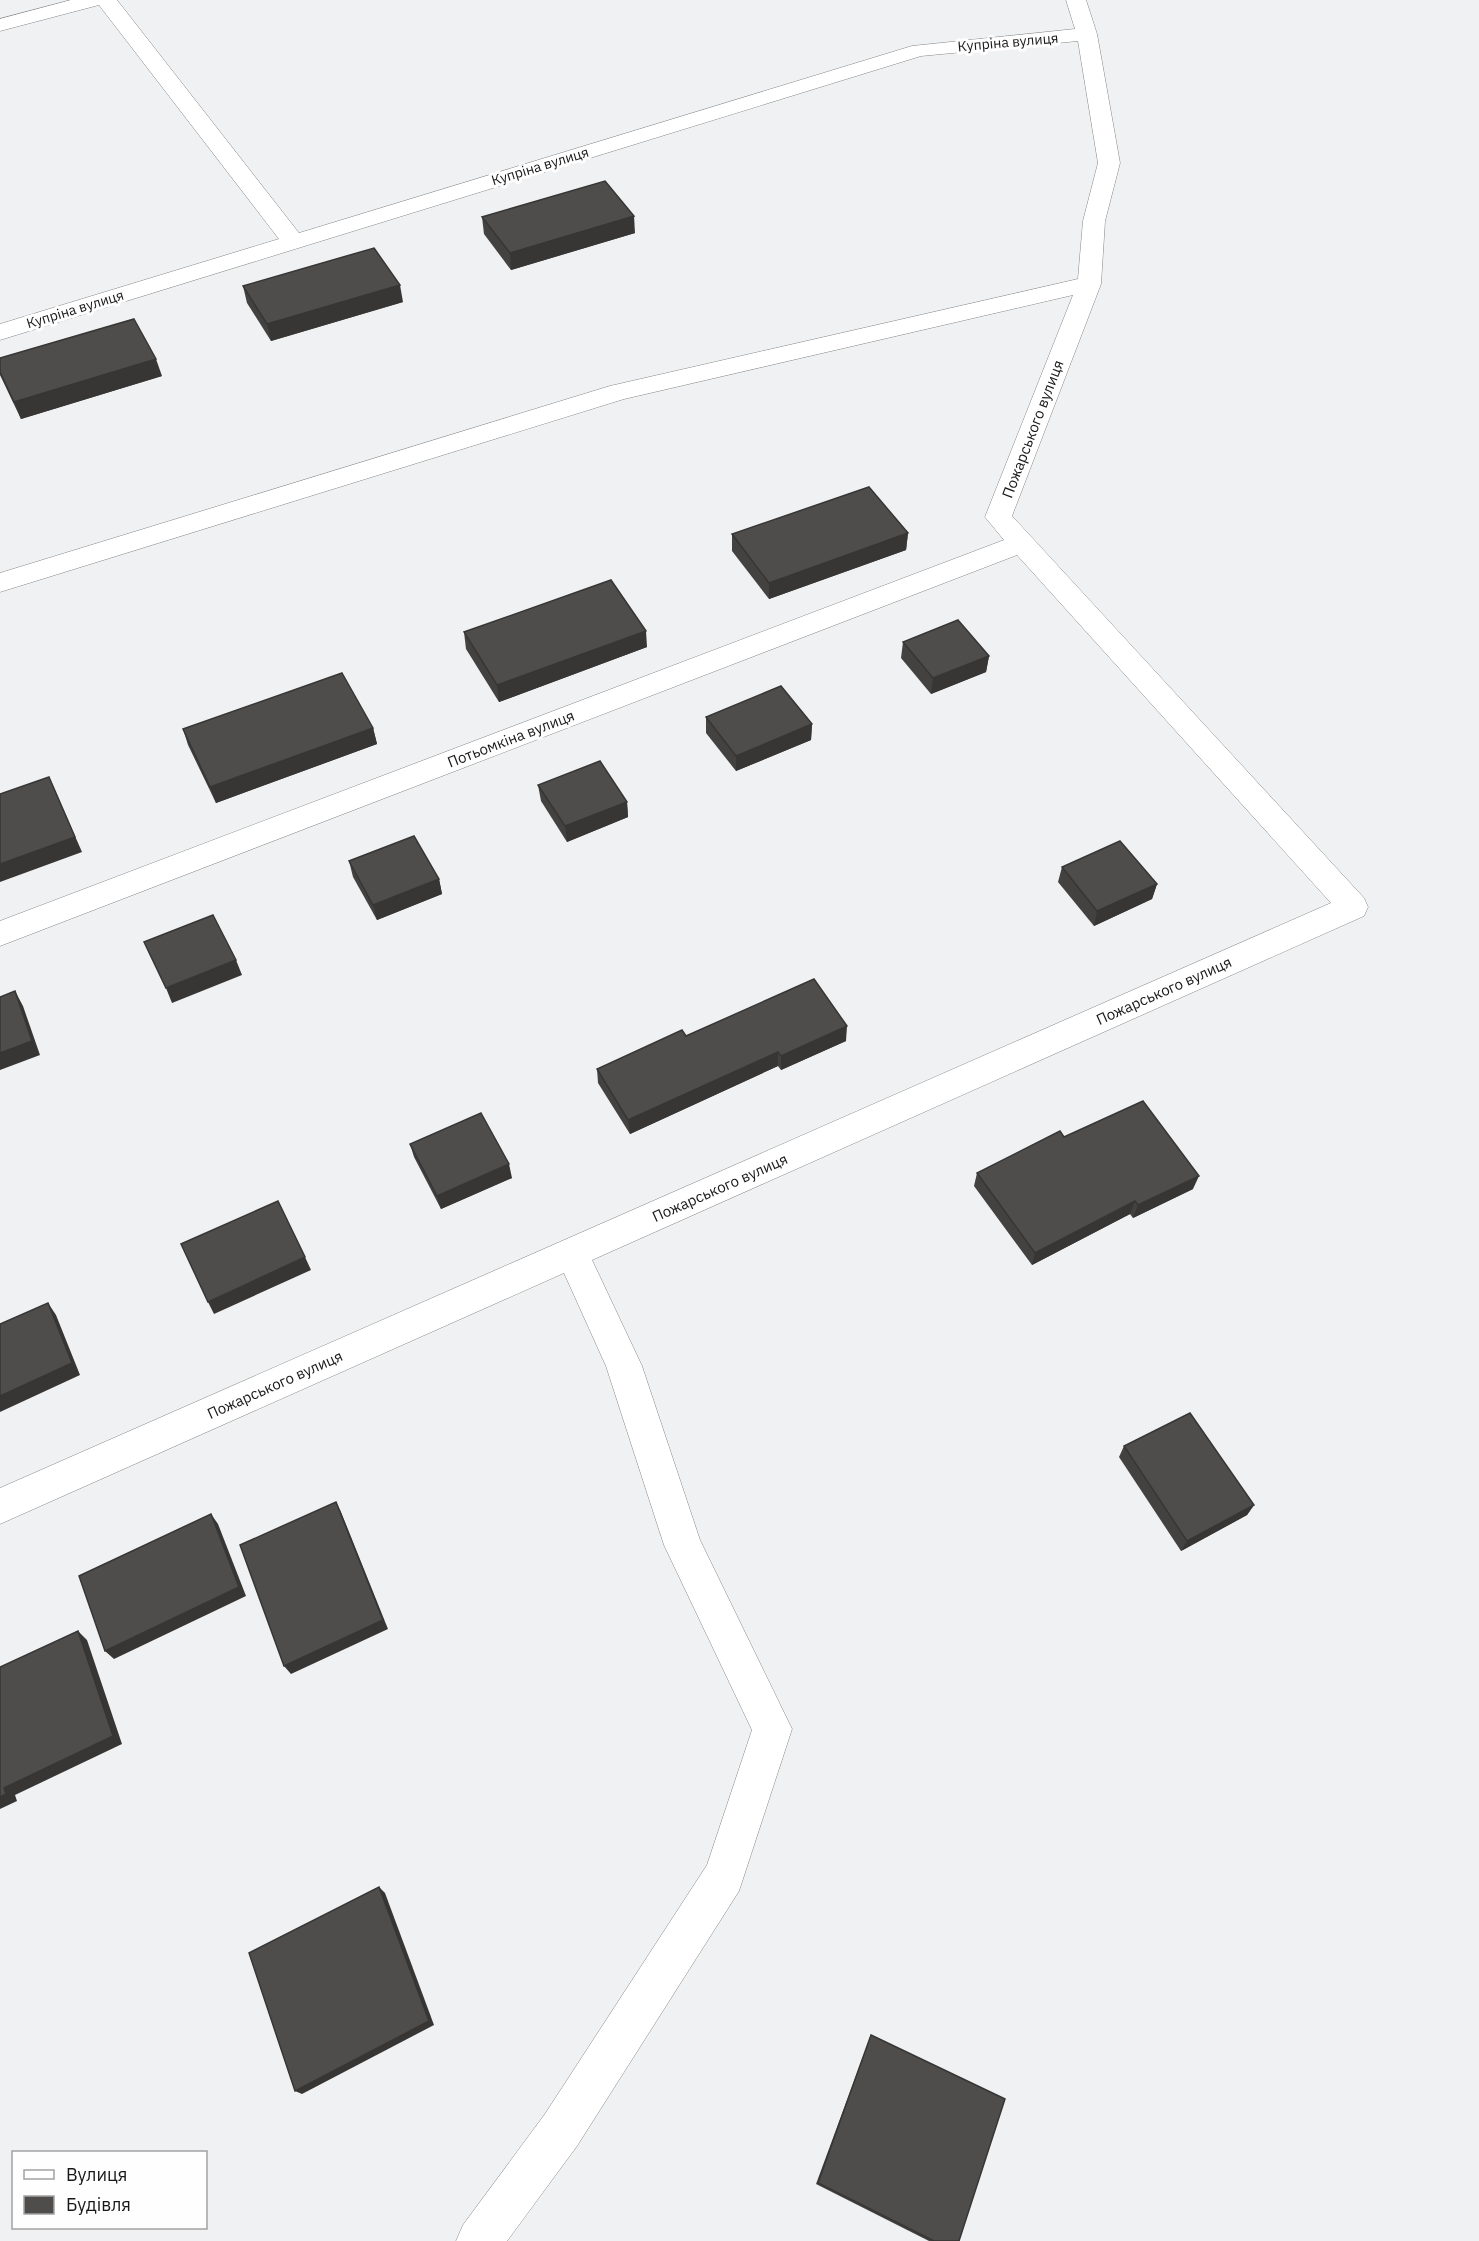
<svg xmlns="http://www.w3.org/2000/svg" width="1479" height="2241" font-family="'IBM Plex Sans',sans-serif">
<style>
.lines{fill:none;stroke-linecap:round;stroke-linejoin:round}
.minor-casing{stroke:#868788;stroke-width:1}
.minor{fill:#fff;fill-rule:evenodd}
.wall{fill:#434241}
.shaded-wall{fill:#373635}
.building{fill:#4e4d4c;stroke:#373635;stroke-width:1.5}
.labels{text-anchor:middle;stroke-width:6;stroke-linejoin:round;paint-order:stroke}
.far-street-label{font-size:14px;fill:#181819;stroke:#fefeff}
.street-label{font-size:15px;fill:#181819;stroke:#fefeff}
</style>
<rect width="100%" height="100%" fill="#f0f1f2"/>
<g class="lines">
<!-- minor casing -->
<g class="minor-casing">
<polygon id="minor" points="71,0 117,0 299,233 912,46 1075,29 1066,0 1086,0 1097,34 1120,163 1105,221 1101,284 1012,516 1364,898 1368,907 1364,916 592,1260 642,1366 700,1540 792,1729 739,1891 577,2146 507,2241 456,2241 463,2225 545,2114 707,1865 752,1730 664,1545 606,1366 564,1273 0,1524 0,1488 1331,903 1017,555 0,946 0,921 1004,540 985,517 1073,295 624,399 0,592 0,573 610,386 1078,279 1083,221 1098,163 1078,41 921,56 0,340 0,324 279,239 99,5 0,31 0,19"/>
</g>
<!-- minor -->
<use href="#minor" class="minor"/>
</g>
<!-- wall -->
<g class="wall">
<polygon points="482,217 635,233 511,270 484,234"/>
<polygon points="243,286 403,302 271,341 247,303"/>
<polygon points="0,358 162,376 21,419 0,375"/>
<polygon points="908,533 906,550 769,599 732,551 732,534"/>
<polygon points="464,632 647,647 499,702 466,649"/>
<polygon points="903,642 989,656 986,672 931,694 901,658"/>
<polygon points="706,717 812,724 811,740 736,771 706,733"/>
<polygon points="373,728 377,744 216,803 188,745 183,729"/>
<polygon points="538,785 627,802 628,817 567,842 541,801"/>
<polygon points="349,861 439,879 442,894 377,920 353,877"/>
<polygon points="1062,867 1157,884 1152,899 1094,926 1058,882"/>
<polygon points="686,1036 846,1041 781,1070 778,1066 630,1134 598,1083 597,1069"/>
<polygon points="1064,1137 1193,1189 1133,1218 1130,1214 1032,1265 974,1186 977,1173"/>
<polygon points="410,1144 512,1178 441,1209 414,1157"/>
<polygon points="1124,1446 1254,1505 1247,1515 1181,1551 1119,1457"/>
<polygon points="871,2035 959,2241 929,2241 816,2184"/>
</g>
<!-- shaded-wall -->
<g class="shaded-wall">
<polygon points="634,216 635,233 511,270 510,253"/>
<polygon points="400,285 403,302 271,341 267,324"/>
<polygon points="156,359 162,376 21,419 14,402"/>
<polygon points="908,533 906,550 769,599 769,583"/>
<polygon points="646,631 647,647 499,702 497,685"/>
<polygon points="989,656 986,672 931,694 933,678"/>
<polygon points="812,724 811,740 736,771 736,756"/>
<polygon points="373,728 377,744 216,803 210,787"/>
<polygon points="49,777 82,852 0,882 0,864"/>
<polygon points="627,802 628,817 567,842 565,826"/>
<polygon points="439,879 442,894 377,920 373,905"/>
<polygon points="1157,884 1152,899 1094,926 1097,911"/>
<polygon points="236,960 242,975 172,1003 166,988"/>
<polygon points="15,991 23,1006 40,1055 0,1070 0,1053"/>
<polygon points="847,1026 846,1041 781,1070 781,1056"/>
<polygon points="778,1052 778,1066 630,1134 628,1120"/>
<polygon points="509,1164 512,1178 441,1209 437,1196"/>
<polygon points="1199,1176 1193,1189 1133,1218 1138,1205"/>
<polygon points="1135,1201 1130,1214 1032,1265 1035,1253"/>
<polygon points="305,1257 311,1270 214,1314 208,1302"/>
<polygon points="48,1303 56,1315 80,1375 0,1412 0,1396"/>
<polygon points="336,1502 341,1512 388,1629 291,1674 284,1666"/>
<polygon points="1254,1505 1247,1515 1181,1551 1187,1541"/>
<polygon points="211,1514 218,1524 246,1596 114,1659 105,1651"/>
<polygon points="78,1631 87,1640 122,1744 15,1795 17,1801 0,1809 0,1797"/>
<polygon points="379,1887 385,1893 434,2025 302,2094 295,2091"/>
</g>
<!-- building -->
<g class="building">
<polygon points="605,181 634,216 510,253 482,217"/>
<polygon points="374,248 400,285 267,324 243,286"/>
<polygon points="134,319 156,359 14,402 0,372 0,358"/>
<polygon points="869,487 908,533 769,583 732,534"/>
<polygon points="611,580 646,631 497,685 464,632"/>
<polygon points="958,620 989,656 933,678 903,642"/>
<polygon points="342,673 373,728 210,787 183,729"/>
<polygon points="781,686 812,724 736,756 706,717"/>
<polygon points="600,761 627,802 565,826 538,785"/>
<polygon points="49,777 75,837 0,864 0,794"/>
<polygon points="414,836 439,879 373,905 349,861"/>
<polygon points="1120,841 1157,884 1097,911 1062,867"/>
<polygon points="213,915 236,960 166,988 144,942"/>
<polygon points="814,979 847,1026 781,1056 778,1052 628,1120 597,1069 682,1030 686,1036"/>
<polygon points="15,991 32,1041 0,1053 0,997"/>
<polygon points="1143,1101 1199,1176 1138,1205 1135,1201 1035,1253 977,1173 1060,1131 1064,1137"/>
<polygon points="481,1113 509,1164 437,1196 410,1144"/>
<polygon points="278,1201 305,1257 208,1302 181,1244"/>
<polygon points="48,1303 72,1363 0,1396 0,1324"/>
<polygon points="1190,1413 1254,1505 1187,1541 1124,1446"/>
<polygon points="336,1502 383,1620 284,1666 240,1545"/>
<polygon points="211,1514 239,1587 105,1651 79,1576"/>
<polygon points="78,1631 113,1736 4,1788 6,1794 0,1797 0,1667"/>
<polygon points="379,1887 429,2021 295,2091 249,1953"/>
<polygon points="871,2035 1005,2099 959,2241 934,2241 818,2183"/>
</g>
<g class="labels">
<!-- far-street labels -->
<g class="far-street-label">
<text transform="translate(1008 42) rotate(-5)" y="5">Купріна вулиця</text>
<text transform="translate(540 166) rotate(-17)" y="5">Купріна вулиця</text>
<text transform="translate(75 309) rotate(-17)" y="5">Купріна вулиця</text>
</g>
<!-- street labels -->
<g class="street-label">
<text transform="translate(1033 429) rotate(-69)" y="5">Пожарського вулиця</text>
<text transform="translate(511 739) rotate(-21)" y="5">Потьомкіна вулиця</text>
<text transform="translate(1164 991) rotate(-24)" y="5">Пожарського вулиця</text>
<text transform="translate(720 1188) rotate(-24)" y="5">Пожарського вулиця</text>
<text transform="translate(275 1385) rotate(-24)" y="5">Пожарського вулиця</text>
</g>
</g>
<!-- legend -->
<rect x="12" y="2151" width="195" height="78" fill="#fefeff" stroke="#a2a2a3" stroke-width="1.5"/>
<rect x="24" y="2170" width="30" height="9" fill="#ffffff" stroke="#a2a2a3" stroke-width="1.5"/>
<text x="66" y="2181" font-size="18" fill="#181819">Вулиця</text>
<rect x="24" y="2196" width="30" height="18" fill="#4e4d4c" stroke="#a2a2a3" stroke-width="1.5"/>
<text x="66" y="2211" font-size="18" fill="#181819">Будівля</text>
</svg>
